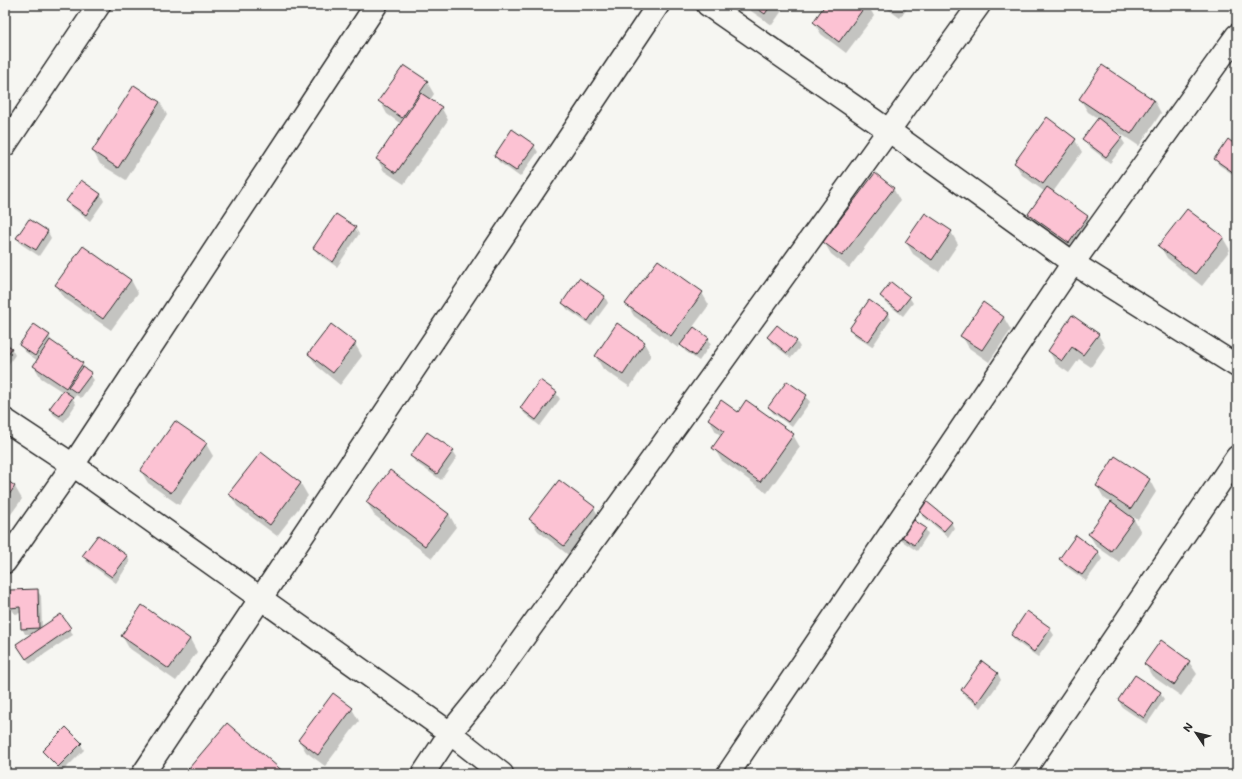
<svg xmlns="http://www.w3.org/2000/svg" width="1242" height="779" font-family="Mali,sans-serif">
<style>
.shadow{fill:#0003}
.building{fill:#fcc2d3;stroke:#2b2b2b}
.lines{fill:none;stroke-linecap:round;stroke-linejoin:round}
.street-casing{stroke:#2b2b2b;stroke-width:25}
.street{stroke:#f6f6f2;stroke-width:22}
</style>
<rect width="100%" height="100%" fill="#f6f6f2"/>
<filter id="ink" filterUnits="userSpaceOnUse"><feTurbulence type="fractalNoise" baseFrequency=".025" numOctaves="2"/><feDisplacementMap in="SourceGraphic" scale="8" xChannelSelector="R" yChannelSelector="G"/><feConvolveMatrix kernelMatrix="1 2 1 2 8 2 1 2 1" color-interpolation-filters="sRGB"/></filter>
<g filter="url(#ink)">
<!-- shadow -->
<g class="shadow">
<polygon points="742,5 786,5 772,25"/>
<polygon points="826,5 868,5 874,16 846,53 821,34 814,22"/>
<polygon points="882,5 910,5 900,18"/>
<polygon points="949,5 956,5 954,8"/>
<polygon points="427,82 434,94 430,100 441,107 448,120 404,184 384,171 377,159 401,124 387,114 380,101"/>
<polygon points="1080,99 1154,100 1161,113 1139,146 1106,124 1105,125 1121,138 1125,144 1110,163 1087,145 1083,139 1099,119 1088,112"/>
<polygon points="160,102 167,115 126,180 100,164 93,151"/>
<polygon points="1075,140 1082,152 1053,192 1087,217 1094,229 1076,255 1036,227 1029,214 1045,192 1022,175 1015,163"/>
<polygon points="534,146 538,152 520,177 499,162 495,156"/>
<polygon points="1237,147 1237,177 1219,165 1215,159"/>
<polygon points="82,181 101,195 104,201 90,221 71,207 68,201"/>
<polygon points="893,188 900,201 849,268 831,254 824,242"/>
<polygon points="336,215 355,228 359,234 337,267 318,254 314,248"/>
<polygon points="29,220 48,232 51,238 39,256 21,244 17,238"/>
<polygon points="951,232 958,244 939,272 913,254 906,242"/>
<polygon points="1223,238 1230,250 1202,286 1167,258 1160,246"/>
<polygon points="131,280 138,293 111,330 64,298 56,285"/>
<polygon points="702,293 709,305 693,327 708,338 711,344 699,361 685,351 681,344 678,348 634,316 627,304"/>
<polygon points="881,296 909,297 913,303 903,316 885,302"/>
<polygon points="605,297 608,303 591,326 567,309 563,303"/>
<polygon points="983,304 1004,318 1011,330 989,362 969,348 962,336"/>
<polygon points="887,313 891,319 872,347 854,335 850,329"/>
<polygon points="1098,334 1105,347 1091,367 1079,359 1069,373 1056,364 1049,351"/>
<polygon points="49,336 52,342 82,364 94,380 81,398 76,395 73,399 76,404 64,422 54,415 50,409 63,392 41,378 34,366 38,361 24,351 21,345"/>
<polygon points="768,337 796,341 800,347 791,358 771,343"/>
<polygon points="644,343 651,355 630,387 603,369 596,357"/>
<polygon points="5,344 11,348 15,355 8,365 5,363"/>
<polygon points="355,344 362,356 340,385 317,366 309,354"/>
<polygon points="787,382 806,396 810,402 792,427 773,413 769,407"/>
<polygon points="556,393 560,399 540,426 525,414 521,408"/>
<polygon points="738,413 793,435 800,447 767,493 721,460 714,448 722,436 716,432 709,419"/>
<polygon points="206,444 213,456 179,505 148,483 141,471"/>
<polygon points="453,451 457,457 441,480 415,462 412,456"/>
<polygon points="261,453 301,484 308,496 277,536 237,506 230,494"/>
<polygon points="1149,479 1156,492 1138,520 1132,516 1141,532 1119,562 1096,546 1089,534 1111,503 1104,498 1097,486"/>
<polygon points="5,480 15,487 22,499 6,521"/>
<polygon points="367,502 449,514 456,527 432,558 374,515"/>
<polygon points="594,508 601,520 572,558 538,531 530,519"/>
<polygon points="920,511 951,522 954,528 948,537 924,517"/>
<polygon points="925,528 928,534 917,551 899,539 896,533"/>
<polygon points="1098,553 1102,559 1086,581 1064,565 1060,559"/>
<polygon points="84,556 127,556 130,562 116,583 87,562"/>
<polygon points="37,590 41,596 42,628 70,629 73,635 30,664 21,651 33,634 25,634 22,628 21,613 15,614 11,608"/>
<polygon points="1050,629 1054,635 1038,657 1015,641 1012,635"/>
<polygon points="122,636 190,639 197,652 176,681 129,648"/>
<polygon points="1161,642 1189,662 1197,674 1181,696 1152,676 1145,664"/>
<polygon points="982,662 998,674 1001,680 981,708 965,696 962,690"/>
<polygon points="1135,676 1160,693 1164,699 1147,724 1122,707 1119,701"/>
<polygon points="352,709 359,721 325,766 306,752 299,740"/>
<polygon points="81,744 84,750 62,772 44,751"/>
</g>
<!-- building -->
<g class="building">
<polygon points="752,5 771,5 765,14"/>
<polygon points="825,5 866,5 839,42 813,22"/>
<polygon points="404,65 428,81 402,118 378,101"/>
<polygon points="1102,65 1154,100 1131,134 1079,99"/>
<polygon points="134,85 160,102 118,168 92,151"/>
<polygon points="421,93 442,107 396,173 376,159"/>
<polygon points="1047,117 1076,139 1043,184 1014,163"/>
<polygon points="1098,118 1122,137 1106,157 1082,139"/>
<polygon points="512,129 535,145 516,171 494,156"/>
<polygon points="1228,139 1237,146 1237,175 1214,159"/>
<polygon points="875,173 894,188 842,256 823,242"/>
<polygon points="81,180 101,194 86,215 66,201"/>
<polygon points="1047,187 1088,216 1069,243 1028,214"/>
<polygon points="1187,209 1224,237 1195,274 1158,246"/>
<polygon points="925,213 952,231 932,260 905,242"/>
<polygon points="336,214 356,227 333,262 313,248"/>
<polygon points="29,219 48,231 36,250 16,238"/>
<polygon points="83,246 131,280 103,319 55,285"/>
<polygon points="658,260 703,292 671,336 625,304"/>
<polygon points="579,278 605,296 588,321 562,303"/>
<polygon points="891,282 910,297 899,311 880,296"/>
<polygon points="869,300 888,313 868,342 849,329"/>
<polygon points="983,302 1004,317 982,350 960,336"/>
<polygon points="1072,315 1099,334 1083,355 1072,347 1062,361 1048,351"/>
<polygon points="617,323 645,342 623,375 595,356"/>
<polygon points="34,324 50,335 35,356 19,345"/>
<polygon points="331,324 356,343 333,373 308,354"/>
<polygon points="777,325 797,341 787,353 767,337"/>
<polygon points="694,327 709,338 695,356 680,345"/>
<polygon points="50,340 83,363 66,388 33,366"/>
<polygon points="5,343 12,348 5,359"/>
<polygon points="83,367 92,373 77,393 68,387"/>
<polygon points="540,380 557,392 536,420 520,408"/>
<polygon points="787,381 807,395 788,422 768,407"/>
<polygon points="63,390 73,397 60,416 49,409"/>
<polygon points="721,400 738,412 746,400 794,434 760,482 712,448 724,431 708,419"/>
<polygon points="175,421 207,443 171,493 140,471"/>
<polygon points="427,432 454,450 437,474 410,456"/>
<polygon points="261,452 301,483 270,525 228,494"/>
<polygon points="1115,456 1150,479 1131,509 1096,486"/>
<polygon points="390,470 449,514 425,546 366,502"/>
<polygon points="5,479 15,486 5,501"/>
<polygon points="559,480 595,507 564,546 529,519"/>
<polygon points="926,501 952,522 944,531 919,511"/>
<polygon points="1111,502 1134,519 1111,551 1088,534"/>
<polygon points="906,515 926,528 914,545 895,532"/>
<polygon points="98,535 128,556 112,577 82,556"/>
<polygon points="1076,535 1099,552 1082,575 1059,559"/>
<polygon points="38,589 39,628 21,629 20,607 10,608 10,590"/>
<polygon points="142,605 190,639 169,669 121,636"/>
<polygon points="1027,611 1051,628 1034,652 1011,635"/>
<polygon points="61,614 71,628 26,659 16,644"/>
<polygon points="1161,640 1190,661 1174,685 1144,664"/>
<polygon points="982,661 998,673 977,703 961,690"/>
<polygon points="1135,675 1161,692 1144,718 1118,700"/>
<polygon points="333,693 353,708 318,755 298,740"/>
<polygon points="227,723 286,774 184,774"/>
<polygon points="66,727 82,743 58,767 42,751"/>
</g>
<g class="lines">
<!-- street casing -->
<g class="street-casing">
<g id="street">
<polyline points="708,5 888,130 1073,263 1237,366"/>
<polyline points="5,145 99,5"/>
<polyline points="5,420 73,465 450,733 493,680 979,5"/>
<polyline points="5,562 73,465 376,5"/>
<polyline points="143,774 658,5"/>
<polyline points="423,774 450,733 502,774"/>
<polyline points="728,774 1073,263 1237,35"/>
<polyline points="1022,774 1237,457"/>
</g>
</g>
<!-- street -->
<use href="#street" class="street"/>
</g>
</g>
<!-- margin -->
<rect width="1242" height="779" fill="none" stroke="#f6f6f2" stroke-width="20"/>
<rect x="10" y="10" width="1222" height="759" fill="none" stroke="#2b2b2b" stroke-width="1.5" filter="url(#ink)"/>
<!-- north arrow -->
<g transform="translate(1196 733) rotate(305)" stroke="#f6f6f2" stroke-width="3" paint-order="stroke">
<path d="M0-3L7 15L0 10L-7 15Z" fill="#2b2b2b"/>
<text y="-6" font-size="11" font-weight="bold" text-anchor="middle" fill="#2b2b2b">N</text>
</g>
</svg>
